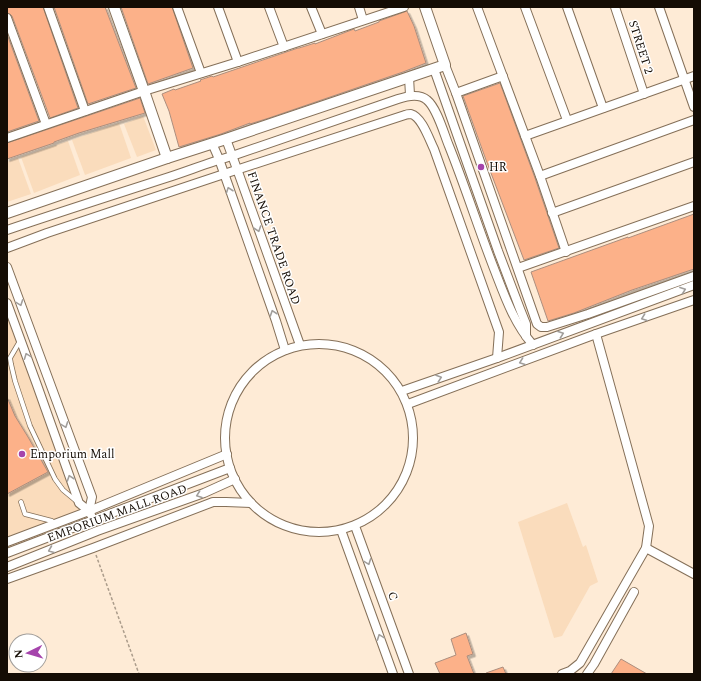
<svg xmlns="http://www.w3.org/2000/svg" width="701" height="681" font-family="Spectral,serif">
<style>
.built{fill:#fadcbc}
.building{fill:#fcb189;stroke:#ac8e7e;filter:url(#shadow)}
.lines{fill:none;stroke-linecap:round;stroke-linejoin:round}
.service-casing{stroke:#857059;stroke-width:5.5}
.minor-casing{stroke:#857059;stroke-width:10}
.tertiary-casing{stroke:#857059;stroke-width:12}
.path{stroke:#ab9c8b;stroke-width:1.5;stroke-dasharray:3 2;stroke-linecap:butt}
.service{stroke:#fff;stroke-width:4}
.minor{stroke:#fff;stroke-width:8}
.tertiary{stroke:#fff;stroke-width:10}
.oneway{stroke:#a19e9b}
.poi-dot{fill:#a544ac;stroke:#fff;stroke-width:1.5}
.labels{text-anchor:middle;stroke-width:3;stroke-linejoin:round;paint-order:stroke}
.street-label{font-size:12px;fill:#140c04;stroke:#fff}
.poi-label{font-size:12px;fill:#140c04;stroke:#fff;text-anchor:start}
</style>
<defs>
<filter id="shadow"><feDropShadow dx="2.5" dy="2.5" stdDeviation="0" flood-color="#0004"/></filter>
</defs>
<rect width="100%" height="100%" fill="#feebd6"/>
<!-- built -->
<g class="built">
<polygon points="143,116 156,150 137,157 124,124"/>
<polygon points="119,123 131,158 85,175 72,140"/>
<polygon points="68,141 80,175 34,193 21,157"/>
<polygon points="18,158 31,194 7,202 7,162"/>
<polygon points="7,314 83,514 7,553"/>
<polygon points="567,503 583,547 586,545 598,582 590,586 562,636 554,638 518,522"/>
</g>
<!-- building -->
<g class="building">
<polygon points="7,7 43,7 78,108 50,118 12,16 10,14 7,13"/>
<polygon points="54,7 105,7 136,88 88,104"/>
<polygon points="121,7 172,7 193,68 148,84"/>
<polygon points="407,11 414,26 426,63 408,70 403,72 269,118 250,124 250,123 221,134 179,147 169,111 162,94 174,89 175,90 201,81 200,80 212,76 213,77 298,48 299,48 315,43 315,44 354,29 355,31 379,22 379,21"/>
<polygon points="7,34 39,121 7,132"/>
<polygon points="500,83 535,178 559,248 524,260 486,160 463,96"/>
<polygon points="140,98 145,113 79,133 54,142 54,143 7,159 7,143"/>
<polygon points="694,214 694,269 632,290 574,313 548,321 531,272 628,237 628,238"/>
<polygon points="7,397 15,416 28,437 48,472 7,494"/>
<polygon points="466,633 473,654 467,656 474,674 440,674 435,663 456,655 451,639"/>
<polygon points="621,659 647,674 611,674"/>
<polygon points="503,667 506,674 486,674 486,673"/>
</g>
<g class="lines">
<!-- service casing -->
<g class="service-casing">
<g id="service">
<polyline points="20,341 10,358 11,364 15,381 30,426 55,479 63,490 75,500"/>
<polyline points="21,502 25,514 52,521 53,524"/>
</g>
</g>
<!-- minor casing -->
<g class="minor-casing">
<g id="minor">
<polyline points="48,7 85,111"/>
<polyline points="177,7 201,73"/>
<polyline points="218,7 238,62"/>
<polyline points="269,7 284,47"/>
<polyline points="311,7 322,34"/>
<polyline points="359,7 363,20"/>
<polyline points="477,7 540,176 566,252"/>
<polyline points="525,7 567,120"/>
<polyline points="567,7 603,108"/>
<polyline points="615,7 644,94"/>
<polyline points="659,7 694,107"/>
<polyline points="7,18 46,124"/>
<polyline points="445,65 456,93 537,324 541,327 547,327 588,314 694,276"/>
<polyline points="434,69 498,251 520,309 526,324 526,336"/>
<polyline points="409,77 410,95"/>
<polyline points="456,93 503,76"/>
<polyline points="525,136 694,76"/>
<polyline points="7,138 144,91 238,62 404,7"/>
<polyline points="226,139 237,169 300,345"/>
<polyline points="212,143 219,159 276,321 285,350"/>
<polyline points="540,176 694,120"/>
<polyline points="552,213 694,162"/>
<path d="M7 230C60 212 113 195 166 178 188 171 210 162 232 156L398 99C407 96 419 93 427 100 437 108 444 134 449 146 465 186 478 227 493 266 504 294 513 322 533 345"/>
<path d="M7 248 47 233 224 174 405 115C407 114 409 114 411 114 422 117 429 139 434 149L499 332 497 358"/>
<polyline points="7,267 92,497 89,511"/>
<polyline points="518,268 694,206"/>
<polyline points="7,303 37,385 79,503 89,511 91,515"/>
<circle cx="319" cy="438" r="94"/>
<polyline points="402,391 497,358 694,285"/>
<polyline points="408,404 596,334 694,300"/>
<polyline points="355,526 409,674"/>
<polyline points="341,530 393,674"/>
<polyline points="7,542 89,511 227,454"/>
<polyline points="646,548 694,574"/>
<polyline points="7,553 230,468"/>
<polyline points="7,567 97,531 204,493 235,479"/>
<polyline points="7,579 93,548 213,502 226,502 251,503"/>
<polyline points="562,674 570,671 580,663 646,548 649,526 596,334"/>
<polyline points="587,674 594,664 634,592"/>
</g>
</g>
<!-- tertiary casing -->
<g class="tertiary-casing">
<g id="tertiary">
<polyline points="114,7 144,91 167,158"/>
<polyline points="7,213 167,158 226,139 445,65 425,7"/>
</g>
</g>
<!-- path -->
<polyline class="path" points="96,555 139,674"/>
<!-- service -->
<use href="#service" class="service"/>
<!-- minor -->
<use href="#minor" class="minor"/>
<!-- tertiary -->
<use href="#tertiary" class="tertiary"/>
</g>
<!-- one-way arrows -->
<defs><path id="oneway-chevron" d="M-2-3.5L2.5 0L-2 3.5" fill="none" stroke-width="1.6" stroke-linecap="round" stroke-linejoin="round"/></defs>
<g class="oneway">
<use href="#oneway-chevron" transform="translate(229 190) rotate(-109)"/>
<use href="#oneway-chevron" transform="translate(258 229) rotate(71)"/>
<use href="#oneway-chevron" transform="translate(683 290) rotate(-20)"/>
<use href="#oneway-chevron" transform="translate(20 303) rotate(70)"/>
<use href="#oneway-chevron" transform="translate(273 313) rotate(-109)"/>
<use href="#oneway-chevron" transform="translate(644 318) rotate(160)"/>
<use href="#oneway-chevron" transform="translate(561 334) rotate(-20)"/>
<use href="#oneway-chevron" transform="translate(27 356) rotate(-111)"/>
<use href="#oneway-chevron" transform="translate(522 362) rotate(160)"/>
<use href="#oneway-chevron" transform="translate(439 378) rotate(-19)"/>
<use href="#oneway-chevron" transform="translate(65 425) rotate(70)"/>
<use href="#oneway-chevron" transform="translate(70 478) rotate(-109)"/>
<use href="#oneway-chevron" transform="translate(199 495) rotate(160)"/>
<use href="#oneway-chevron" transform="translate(51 550) rotate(158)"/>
<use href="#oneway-chevron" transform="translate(368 562) rotate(70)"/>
<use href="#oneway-chevron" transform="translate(380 637) rotate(-110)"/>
</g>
<!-- markers -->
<g class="poi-dot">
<circle cx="481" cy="167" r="4"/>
<circle cx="22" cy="454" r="4"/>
</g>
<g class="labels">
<!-- street labels -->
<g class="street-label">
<text transform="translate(641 47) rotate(72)" y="4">STREET 2</text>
<text transform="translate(274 238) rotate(71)" y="4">FINANCE TRADE ROAD</text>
<text transform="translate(117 513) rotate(-20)" y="4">EMPORIUM MALL ROAD</text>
<text transform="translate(393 596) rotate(70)" y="4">C</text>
</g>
<!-- poi labels -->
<g class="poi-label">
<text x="489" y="171">HR</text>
<text x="30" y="458">Emporium Mall</text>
</g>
</g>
<!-- border -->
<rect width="701" height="681" fill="none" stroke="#140c04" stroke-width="16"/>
<!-- north arrow -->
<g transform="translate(28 653) rotate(265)"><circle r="19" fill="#ffffff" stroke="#a19e9b"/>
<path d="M0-3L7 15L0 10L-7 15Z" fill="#a544ac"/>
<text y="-6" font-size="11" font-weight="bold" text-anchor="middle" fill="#140c04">N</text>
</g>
</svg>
